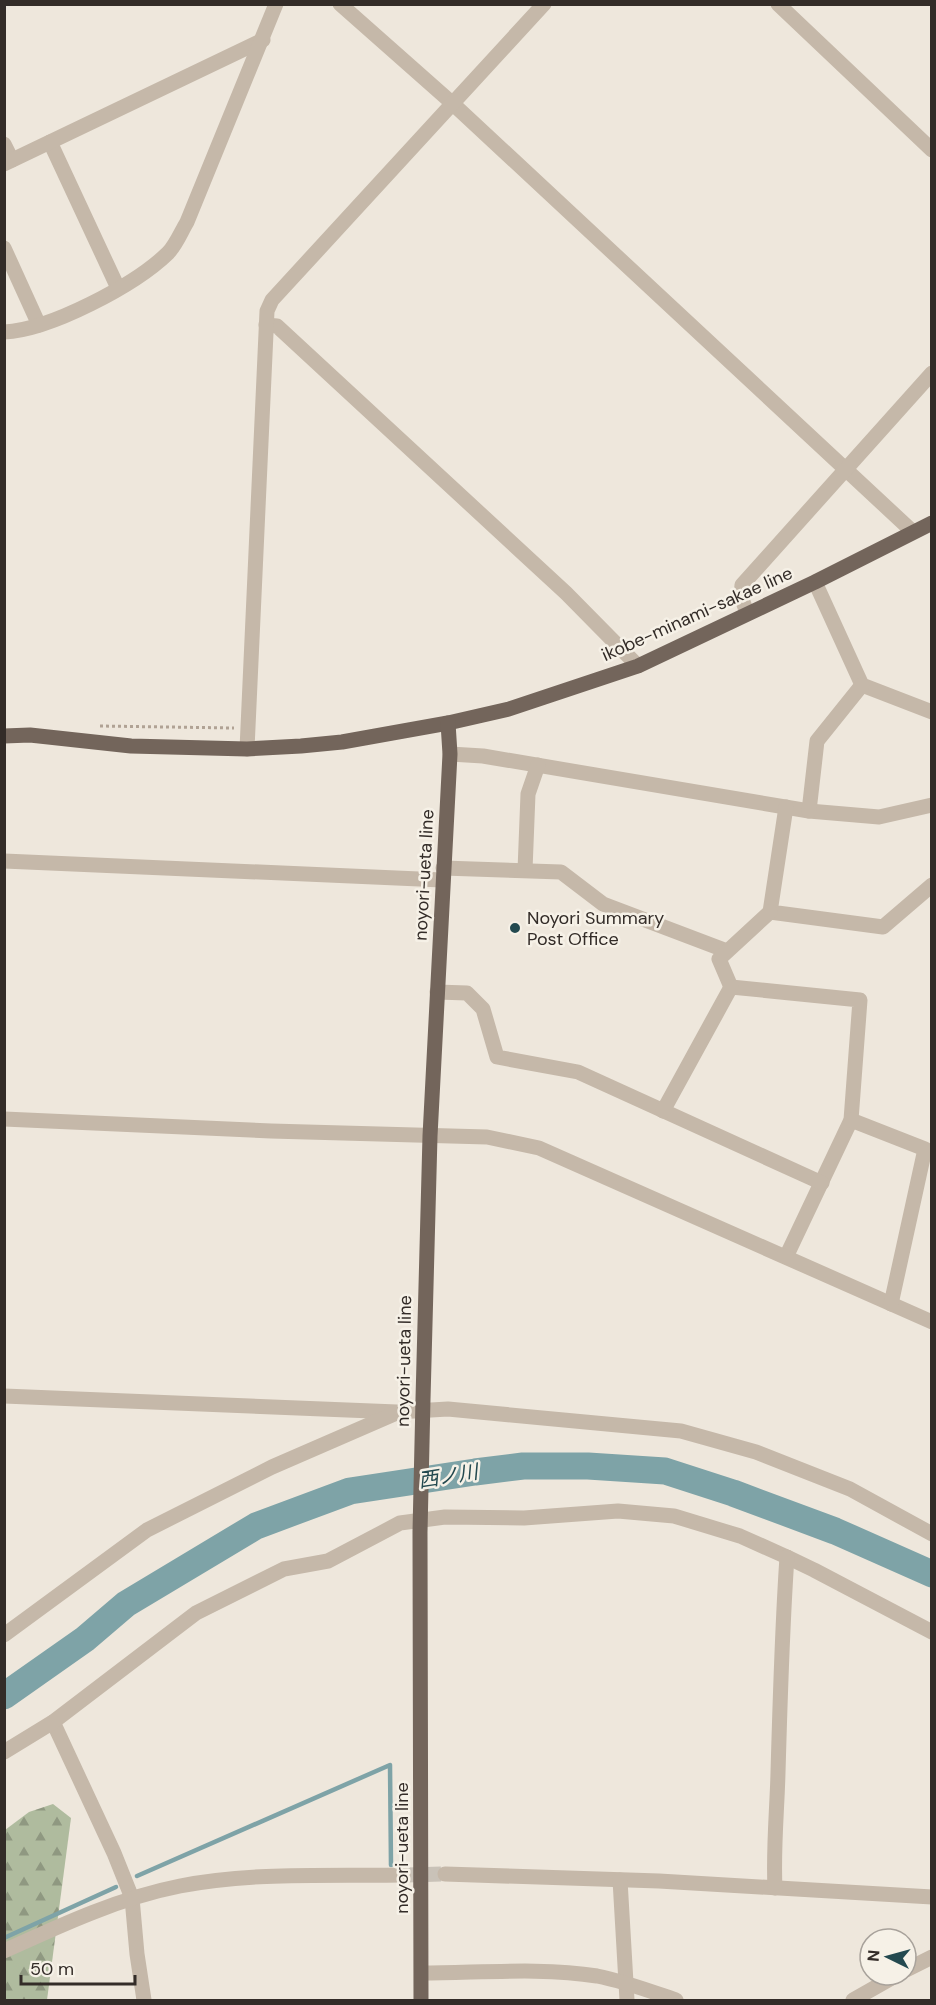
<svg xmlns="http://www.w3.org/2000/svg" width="936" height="2005" font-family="'DM Sans','Noto Sans JP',sans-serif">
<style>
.forest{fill:url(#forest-firs)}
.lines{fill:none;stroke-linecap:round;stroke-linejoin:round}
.stream{stroke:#7ea3a7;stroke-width:4.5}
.river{stroke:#7ea3a7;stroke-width:27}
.minor-tunnel{stroke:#c9c2b8;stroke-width:15;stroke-dasharray:15 8;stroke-linecap:butt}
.path{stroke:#b0a294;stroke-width:3;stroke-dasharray:3 3;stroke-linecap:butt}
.minor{stroke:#c5b8a9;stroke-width:15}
.major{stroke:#73655b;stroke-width:15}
.poi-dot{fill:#23494f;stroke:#f6f1e7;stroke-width:2}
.labels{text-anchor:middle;stroke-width:5;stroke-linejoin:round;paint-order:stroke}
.street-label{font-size:18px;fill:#332c28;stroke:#f6f1e7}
.poi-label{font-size:18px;fill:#332c28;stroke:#f6f1e7;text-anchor:start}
.water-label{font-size:20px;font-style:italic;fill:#23494f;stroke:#f6f1e7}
</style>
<defs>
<pattern id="forest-firs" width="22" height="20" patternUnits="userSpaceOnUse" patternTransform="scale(1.5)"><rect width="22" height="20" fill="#afbb9e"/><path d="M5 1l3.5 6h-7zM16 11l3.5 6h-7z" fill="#8f9881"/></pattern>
</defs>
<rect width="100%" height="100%" fill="#eee7dc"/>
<!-- forest -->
<polygon class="forest" points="53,1804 71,1818 47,2000 5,2000 5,1830 29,1812"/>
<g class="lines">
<!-- stream -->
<g class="stream">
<polyline points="137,1876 390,1765 391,1865"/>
<polyline points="4,1938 116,1887"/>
</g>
<!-- river -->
<polyline class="river" points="4,1696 85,1639 126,1604 256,1526 350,1491 475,1472 523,1466 588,1466 665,1471 733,1493 835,1531 932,1574"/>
<!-- minor-tunnel -->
<polyline class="minor-tunnel" points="403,1875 445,1874"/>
<!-- path -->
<polyline class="path" points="100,726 234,728"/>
<!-- minor -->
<g class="minor">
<polyline points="340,4 452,103 913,532"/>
<polyline points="778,4 932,150"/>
<polyline points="50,142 118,288"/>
<polyline points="4,144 12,160"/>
<polyline points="4,164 263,40"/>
<polyline points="4,248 39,325"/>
<polyline points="266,325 277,326 566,593 638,666"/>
<path d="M4 332C50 330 135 285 168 253 176 245 181 232 187 222L276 4"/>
<polyline points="815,582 862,685 932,712"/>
<polyline points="747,613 741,596 742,585 932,373"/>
<polyline points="247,749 267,311 272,300 544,4"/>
<polyline points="450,754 483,756 809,811 879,817 932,805"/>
<polyline points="786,807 770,912 883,927 932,885"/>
<polyline points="809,811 817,741 862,685"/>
<polyline points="4,861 442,880"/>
<polyline points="443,868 561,872 603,904 727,951"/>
<polyline points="525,870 528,794 538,765"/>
<polyline points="770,912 719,959 731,987 860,1000 851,1120 786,1257"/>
<polyline points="437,992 467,993 483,1009 497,1057 578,1072 822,1183"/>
<polyline points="663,1111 731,987"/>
<polyline points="4,1119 271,1131 487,1137 539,1148 932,1322"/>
<polyline points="851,1120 925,1149 891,1304"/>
<polyline points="4,1396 397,1412 448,1409 681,1431 756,1452 850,1489 932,1534"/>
<polyline points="4,1635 147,1530 272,1467 394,1414"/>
<polyline points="53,1722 114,1853 132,1898 137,1954 144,2000"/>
<polyline points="4,1752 53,1722 196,1613 284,1569 328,1561 400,1523 445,1517 524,1518 618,1511 674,1516 740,1536 787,1557 814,1570 932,1632"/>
<polyline points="445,1874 659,1881 932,1897"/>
<polyline points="620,1880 627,2000"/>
<path d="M775 1888C773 1850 777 1811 778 1773 780 1701 782 1629 787 1557"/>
<path d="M4 1951C61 1925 119 1898 180 1886 251 1872 330 1876 403 1875"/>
<polyline points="906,1970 932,1957"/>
<path d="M422 1973C478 1973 542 1967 597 1976 623 1981 650 1991 676 2000"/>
<polyline points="853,2000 897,1975"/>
</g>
<!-- major -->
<g class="major">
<polyline points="4,736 30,735 131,746 247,749 301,746 342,742 448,723 509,709 638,666 815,582 932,523"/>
<polyline points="421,2000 420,1532 423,1399 430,1136 450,754 448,723"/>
</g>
</g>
<!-- markers -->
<circle class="poi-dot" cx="515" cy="928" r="6"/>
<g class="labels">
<!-- street labels -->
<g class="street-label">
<text transform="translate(697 614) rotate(-24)" y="6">ikobe-minami-sakae line</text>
<text transform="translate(424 875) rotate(-87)" y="6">noyori-ueta line</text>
<text transform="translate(404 1361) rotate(-89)" y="6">noyori-ueta line</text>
<text transform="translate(402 1848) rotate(-90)" y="6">noyori-ueta line</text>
</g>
<!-- poi labels -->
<g class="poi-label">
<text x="527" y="924">Noyori Summary<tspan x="527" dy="21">Post Office</tspan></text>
</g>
<!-- water labels -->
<g class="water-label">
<text transform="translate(448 1476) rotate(-9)" y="7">西ノ川</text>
</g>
</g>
<!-- border -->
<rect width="936" height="2005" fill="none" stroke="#332c28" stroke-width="12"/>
<!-- north arrow -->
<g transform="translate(888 1957) rotate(275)"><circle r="28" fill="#f6f1e7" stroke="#a8a29b" stroke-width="1.5"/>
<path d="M0-4.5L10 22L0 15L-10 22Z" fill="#23494f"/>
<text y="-9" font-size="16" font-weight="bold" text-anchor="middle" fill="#332c28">N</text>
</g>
<!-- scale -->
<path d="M21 1975v9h114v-9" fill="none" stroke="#332c28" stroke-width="3"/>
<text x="30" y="1975" font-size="18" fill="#332c28" stroke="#f6f1e7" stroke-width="4.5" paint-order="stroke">50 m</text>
</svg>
